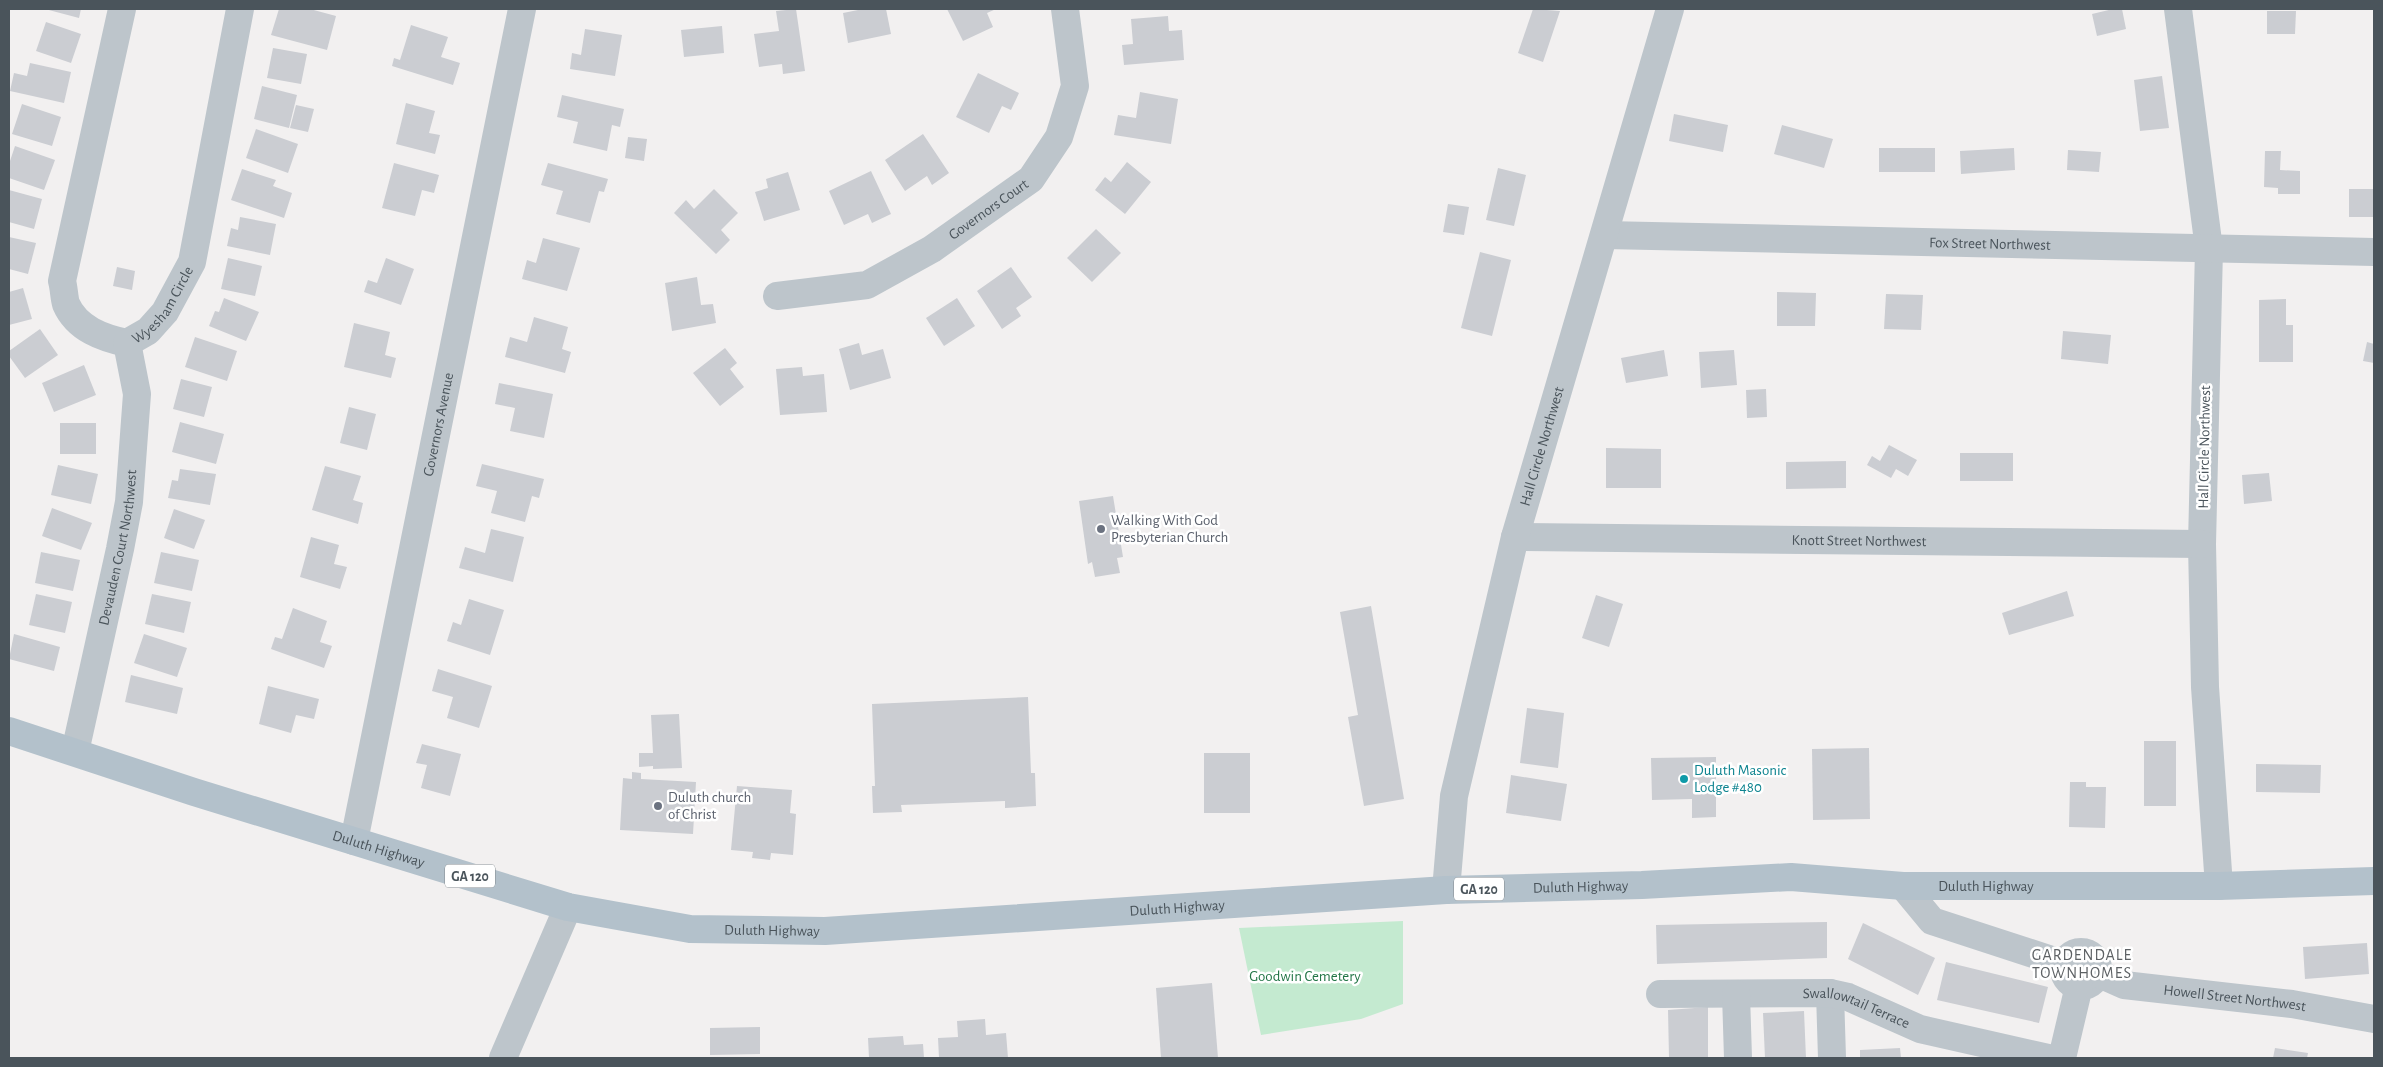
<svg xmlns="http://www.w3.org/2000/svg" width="2383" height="1067" font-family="'Alegreya Sans',sans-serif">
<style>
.green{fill:#c4ead0}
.building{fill:#cbcdd2}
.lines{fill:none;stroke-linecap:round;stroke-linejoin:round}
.minor{stroke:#bdc5cb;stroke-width:28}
.major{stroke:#b3c1cb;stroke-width:28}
.worship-dot{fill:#6b7280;stroke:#fff;stroke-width:2}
.culture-dot{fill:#0f9aa8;stroke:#fff;stroke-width:2}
.labels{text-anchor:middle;stroke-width:5;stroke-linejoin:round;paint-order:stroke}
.shield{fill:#fff;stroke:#80878c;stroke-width:1}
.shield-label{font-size:14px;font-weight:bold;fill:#4a545b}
.street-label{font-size:15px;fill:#4a545b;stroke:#fff}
.worship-label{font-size:15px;fill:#5b616d;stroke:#fff;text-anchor:start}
.culture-label{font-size:15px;fill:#0d838f;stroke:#fff;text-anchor:start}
.park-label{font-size:15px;fill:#227546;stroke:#fff}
.neighbourhood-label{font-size:16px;letter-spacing:1px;fill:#5d6164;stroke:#fff}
</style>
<rect width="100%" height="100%" fill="#f2f0f0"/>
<!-- green -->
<polygon class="green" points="1403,921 1403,1004 1361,1019 1261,1035 1239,928"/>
<!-- building -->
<g class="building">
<polygon points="45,9 81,9 79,18"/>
<polygon points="279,9 310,9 336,16 327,50 271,35"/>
<polygon points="796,9 805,71 783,74 782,64 759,67 754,34 779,31 776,11"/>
<polygon points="863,9 886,9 891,34 848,43 843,13"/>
<polygon points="947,9 996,9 987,13 993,27 963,41"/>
<polygon points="1533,9 1560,11 1543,62 1518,53"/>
<polygon points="2113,9 2122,9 2126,29 2097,36 2092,14"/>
<polygon points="2267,11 2296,11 2295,34 2267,34"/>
<polygon points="1168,16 1169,31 1182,30 1184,60 1124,65 1122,45 1133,44 1131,19"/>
<polygon points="46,22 81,34 71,63 36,51"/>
<polygon points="411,25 448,37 441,57 460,63 453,85 392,66 394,58 400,60"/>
<polygon points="722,26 724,53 684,57 681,30"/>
<polygon points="585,29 622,35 615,76 570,69 572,53 581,55"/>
<polygon points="273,48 307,54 301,84 267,78"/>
<polygon points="30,63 71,72 64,103 10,91 14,73 27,76"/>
<polygon points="978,73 1019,93 1011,110 1002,106 989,133 956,117"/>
<polygon points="2162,76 2169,128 2140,131 2134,80"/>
<polygon points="262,86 297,95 289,128 254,119"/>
<polygon points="1140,92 1178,99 1171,144 1114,135 1118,115 1136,118"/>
<polygon points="562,95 624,109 620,127 612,125 607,151 573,143 578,122 557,117"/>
<polygon points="406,103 435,111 429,133 440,135 435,154 396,144"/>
<polygon points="22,104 61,117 52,146 12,134"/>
<polygon points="296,105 314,109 308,132 290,128"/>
<polygon points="1674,114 1728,125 1723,152 1669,141"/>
<polygon points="1782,125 1833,139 1824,168 1774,154"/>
<polygon points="256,129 298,144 288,173 246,158"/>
<polygon points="923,134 949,173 932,185 927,176 905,191 885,160"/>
<polygon points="628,137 647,139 644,161 625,158"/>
<polygon points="15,146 55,160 44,190 9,178 9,164"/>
<rect x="1879" y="148" width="56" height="24"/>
<polygon points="2014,148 2015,170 1961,174 1960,151"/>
<polygon points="2068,150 2101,152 2099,172 2067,170"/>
<polygon points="2265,151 2281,151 2280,170 2300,171 2300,194 2278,194 2278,188 2264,187"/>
<polygon points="1127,162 1151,182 1125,214 1095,190 1105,177 1111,182"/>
<polygon points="394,163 439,175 434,193 422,190 415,216 382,208"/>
<polygon points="548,163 608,179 604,192 599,191 590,223 556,214 563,191 541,185"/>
<polygon points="1498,168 1526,175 1514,226 1486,220"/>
<polygon points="242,169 276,180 273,186 292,193 284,218 231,200"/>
<polygon points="871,171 891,214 872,223 868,214 844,225 829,191"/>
<polygon points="788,172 800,210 764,221 755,192 768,188 766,179"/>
<polygon points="714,189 738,213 721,230 730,240 716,254 674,213 686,200 694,209"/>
<rect x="2349" y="189" width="25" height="28"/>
<polygon points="9,190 42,199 34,229 9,222"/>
<polygon points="1448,204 1469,207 1464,235 1443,232"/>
<polygon points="240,217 276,224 270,255 227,246 231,228 238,230"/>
<polygon points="1096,229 1121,253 1092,282 1067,258"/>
<polygon points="9,237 36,243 28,274 9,269"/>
<polygon points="543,238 580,248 567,291 522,279 527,260 536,263"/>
<polygon points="1480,252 1511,260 1492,336 1461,328"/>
<polygon points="228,258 262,266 255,296 221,289"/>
<polygon points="386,258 414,269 401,305 364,292 368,280 377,283"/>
<polygon points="117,267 135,271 132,290 113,286"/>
<polygon points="1011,267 1032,297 1016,308 1021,316 1002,329 977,291"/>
<polygon points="697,277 701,305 713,304 716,323 672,331 665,283"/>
<polygon points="23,288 32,319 9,325 9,292"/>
<polygon points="1777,292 1816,293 1815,326 1777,326"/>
<polygon points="1886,294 1923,295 1921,330 1884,329"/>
<polygon points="224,298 259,312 246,341 209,326 215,311 219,312"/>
<polygon points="957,298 975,326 944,346 926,318"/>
<polygon points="2286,299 2286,325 2293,325 2293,362 2259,362 2259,300"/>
<polygon points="534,317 568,327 562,349 571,352 565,373 505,357 510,337 527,342"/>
<polygon points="354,323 390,332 385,355 396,358 391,378 344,367"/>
<polygon points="40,329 58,355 25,378 9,356 9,351"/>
<polygon points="2063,331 2111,335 2108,364 2061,359"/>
<polygon points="195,337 237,351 227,381 185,367"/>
<polygon points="2367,342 2374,344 2374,363 2363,361"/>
<polygon points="859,343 862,355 883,349 891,378 850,390 839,349"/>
<polygon points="725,348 737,363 730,369 744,387 720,406 693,373"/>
<polygon points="1664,350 1668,376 1626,383 1621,358"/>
<polygon points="1734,350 1737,385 1701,388 1699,352"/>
<polygon points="84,365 96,395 54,412 42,383"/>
<polygon points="802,367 803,376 824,374 827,412 780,415 776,369"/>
<polygon points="181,379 212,387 204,417 173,409"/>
<polygon points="499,383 553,394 544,438 510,431 515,408 495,404"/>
<polygon points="1766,389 1767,417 1747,418 1746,390"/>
<polygon points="349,407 376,414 367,450 340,443"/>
<polygon points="180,422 224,434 216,464 172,452"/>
<rect x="60" y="423" width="36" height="31"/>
<polygon points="1889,445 1917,460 1908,476 1896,469 1891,478 1867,465 1872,456 1880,461"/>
<polygon points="1606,448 1661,449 1661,488 1606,488"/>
<rect x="1960" y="453" width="53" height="28"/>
<polygon points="1846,461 1846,488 1786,489 1786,462"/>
<polygon points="482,464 544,479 539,498 532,496 525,522 491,513 497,491 476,486"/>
<polygon points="58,465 98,474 91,504 51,495"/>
<polygon points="325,466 361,476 353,500 363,503 358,524 312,510"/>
<polygon points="180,469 216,474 210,505 168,498 172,480 178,481"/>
<polygon points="2269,473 2272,501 2244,504 2242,475"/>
<polygon points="1113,496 1123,557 1117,558 1120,573 1095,577 1092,562 1088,564 1079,501"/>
<polygon points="52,508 92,523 81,550 42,536"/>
<polygon points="174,509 205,520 194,549 164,538"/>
<polygon points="491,529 524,537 513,582 459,568 465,547 485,553"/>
<polygon points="311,537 339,545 334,564 347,567 340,589 300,577"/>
<polygon points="41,552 80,560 73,591 35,583"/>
<polygon points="161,552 199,560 192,591 154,583"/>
<polygon points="2067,591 2074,616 2009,635 2002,613"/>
<polygon points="36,594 72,602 65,633 29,625"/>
<polygon points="152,594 191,602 184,633 145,624"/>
<polygon points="1596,595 1623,604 1609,647 1582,638"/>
<polygon points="469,599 504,610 490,655 447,641 453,622 461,625"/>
<polygon points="1371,606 1404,799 1364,806 1348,717 1358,715 1340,612"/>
<polygon points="293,608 327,621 320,642 332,646 324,668 271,649 275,637 282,639"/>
<polygon points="14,634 60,647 54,671 9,659"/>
<polygon points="144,634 187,648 177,677 134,663"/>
<polygon points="438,669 492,686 479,728 447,718 453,697 432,691"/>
<polygon points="131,675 183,688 177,714 125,702"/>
<polygon points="268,686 319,699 314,719 296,715 291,733 259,724"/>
<polygon points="1028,697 1031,773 1035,773 1036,806 1005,808 1005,801 901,805 902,812 873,813 872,786 875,786 872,704"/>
<polygon points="1527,708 1564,713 1558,768 1520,763"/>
<polygon points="679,714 682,768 653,769 653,766 639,767 639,753 653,753 651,715"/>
<rect x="2144" y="741" width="32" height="65"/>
<polygon points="422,744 461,754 450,796 421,788 427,765 416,763"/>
<polygon points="1869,748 1870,819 1813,820 1812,749"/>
<rect x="1204" y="753" width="46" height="60"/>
<polygon points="1716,757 1716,817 1692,818 1692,799 1652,800 1651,758"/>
<polygon points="2256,764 2321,765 2320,793 2256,792"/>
<polygon points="632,772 641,773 641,779 696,782 693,834 620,830 623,778 632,779"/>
<polygon points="1511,775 1567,784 1561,821 1506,813"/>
<polygon points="2070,782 2086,782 2086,787 2106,787 2105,828 2069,827"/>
<polygon points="737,786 792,790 790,813 796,814 793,855 771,853 770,860 752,858 753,852 731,850"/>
<polygon points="1827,922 1827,958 1657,964 1656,925"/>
<polygon points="1863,923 1935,958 1918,995 1848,959"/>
<polygon points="2367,943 2369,974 2305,979 2303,947"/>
<polygon points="1946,962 2048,987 2039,1023 1937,1000"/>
<polygon points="1212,983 1218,1058 1161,1058 1156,988"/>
<polygon points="1708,1007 1708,1058 1669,1058 1668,1010"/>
<polygon points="1804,1011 1806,1058 1765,1058 1763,1013"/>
<polygon points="985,1019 986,1035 1006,1033 1008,1058 939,1058 938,1038 958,1037 957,1021"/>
<polygon points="760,1027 760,1054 710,1055 710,1028"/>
<polygon points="903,1036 904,1045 923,1044 924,1058 869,1058 868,1038"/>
<polygon points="1900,1048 1901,1058 1860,1058 1860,1050"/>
<polygon points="2275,1048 2308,1053 2307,1058 2273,1058"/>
</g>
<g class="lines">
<!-- minor -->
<g class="minor">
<path id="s1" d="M122 9 62 281C64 288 64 297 66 304 77 329 103 338 127 343L148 331 165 312 192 262 240 9"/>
<polyline points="2178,9 2209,249 2202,544 2205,687 2219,886"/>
<path id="s2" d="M1605 235 2374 252"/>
<path id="s3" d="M777 296 867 285 932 249 1031 179 1059 137 1075 86 1065 9"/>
<path id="s4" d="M1515 537 2202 544"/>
<path id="s5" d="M75 752 120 549 129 502 137 394 127 343"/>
<path id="s6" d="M354 841 522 9"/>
<polyline points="1903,886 1932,921 2064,964"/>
<path id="s7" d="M1446 890 1454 796 1515 537 1670 9"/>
<circle cx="2081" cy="969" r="17"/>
<path id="s8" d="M2097 973 2124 985 2292 1004 2374 1019"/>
<polyline points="1830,993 1832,1058"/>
<path id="s9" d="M1660 994 1830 993 1848 997 1920 1029 2048 1058"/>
<polyline points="1736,994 1738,1058"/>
<polyline points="503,1058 568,907"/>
<polyline points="2062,1058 2079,986"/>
</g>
<!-- major -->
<path class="major" id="s10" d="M9 731 194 792 568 907 690 929 825 931 1446 890 1642 885 1791 877 1903 886H2219L2374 881"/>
</g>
<!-- markers -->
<g class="worship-dot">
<circle cx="1101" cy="529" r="5"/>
<circle cx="658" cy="806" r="5"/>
</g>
<circle class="culture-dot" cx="1684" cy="779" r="5"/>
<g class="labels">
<!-- shield labels -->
<g class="shield">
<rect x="445" y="864.5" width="50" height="23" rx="4"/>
<rect x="1454" y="877.5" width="50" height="23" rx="4"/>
</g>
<g class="shield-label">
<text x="470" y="881">GA 120</text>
<text x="1479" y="894">GA 120</text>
</g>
<!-- street labels -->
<g class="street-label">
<text dy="5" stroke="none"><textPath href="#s3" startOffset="234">Governors Court</textPath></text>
<text dy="5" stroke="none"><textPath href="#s2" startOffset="385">Fox Street Northwest</textPath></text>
<text dy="5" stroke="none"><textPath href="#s1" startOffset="431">Wyesham Circle</textPath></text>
<text dy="5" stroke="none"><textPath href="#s6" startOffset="425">Governors Avenue</textPath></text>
<text dy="5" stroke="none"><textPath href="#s7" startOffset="455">Hall Circle Northwest</textPath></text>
<text transform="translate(2204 447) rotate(-89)" y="5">Hall Circle Northwest</text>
<text dy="5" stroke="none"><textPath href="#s4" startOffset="344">Knott Street Northwest</textPath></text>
<text dy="5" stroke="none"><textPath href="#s5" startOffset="209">Devauden Court Northwest</textPath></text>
<text dy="5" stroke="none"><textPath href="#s10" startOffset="388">Duluth Highway</textPath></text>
<text dy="5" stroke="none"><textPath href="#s10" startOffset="2008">Duluth Highway</textPath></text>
<text dy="5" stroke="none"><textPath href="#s10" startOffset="1602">Duluth Highway</textPath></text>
<text dy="5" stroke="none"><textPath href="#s10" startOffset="1198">Duluth Highway</textPath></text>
<text dy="5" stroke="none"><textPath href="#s10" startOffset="792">Duluth Highway</textPath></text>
<text dy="5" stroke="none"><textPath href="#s8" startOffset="141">Howell Street Northwest</textPath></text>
<text dy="5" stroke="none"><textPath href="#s9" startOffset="199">Swallowtail Terrace</textPath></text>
</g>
<!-- worship labels -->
<g class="worship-label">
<text x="1111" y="525">Walking With God<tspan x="1111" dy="17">Presbyterian Church</tspan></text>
<text x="668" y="802">Duluth church<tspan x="668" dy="17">of Christ</tspan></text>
</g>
<!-- culture labels -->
<g class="culture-label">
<text x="1694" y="775">Duluth Masonic<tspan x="1694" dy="17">Lodge #480</tspan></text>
</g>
<!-- park labels -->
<g class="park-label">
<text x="1305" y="981">Goodwin Cemetery</text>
</g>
<!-- neighbourhood labels -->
<g class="neighbourhood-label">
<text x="2082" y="960">GARDENDALE<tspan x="2082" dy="18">TOWNHOMES</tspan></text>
</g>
</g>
<!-- border -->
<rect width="2383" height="1067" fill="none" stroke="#4a545b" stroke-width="20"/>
</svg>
